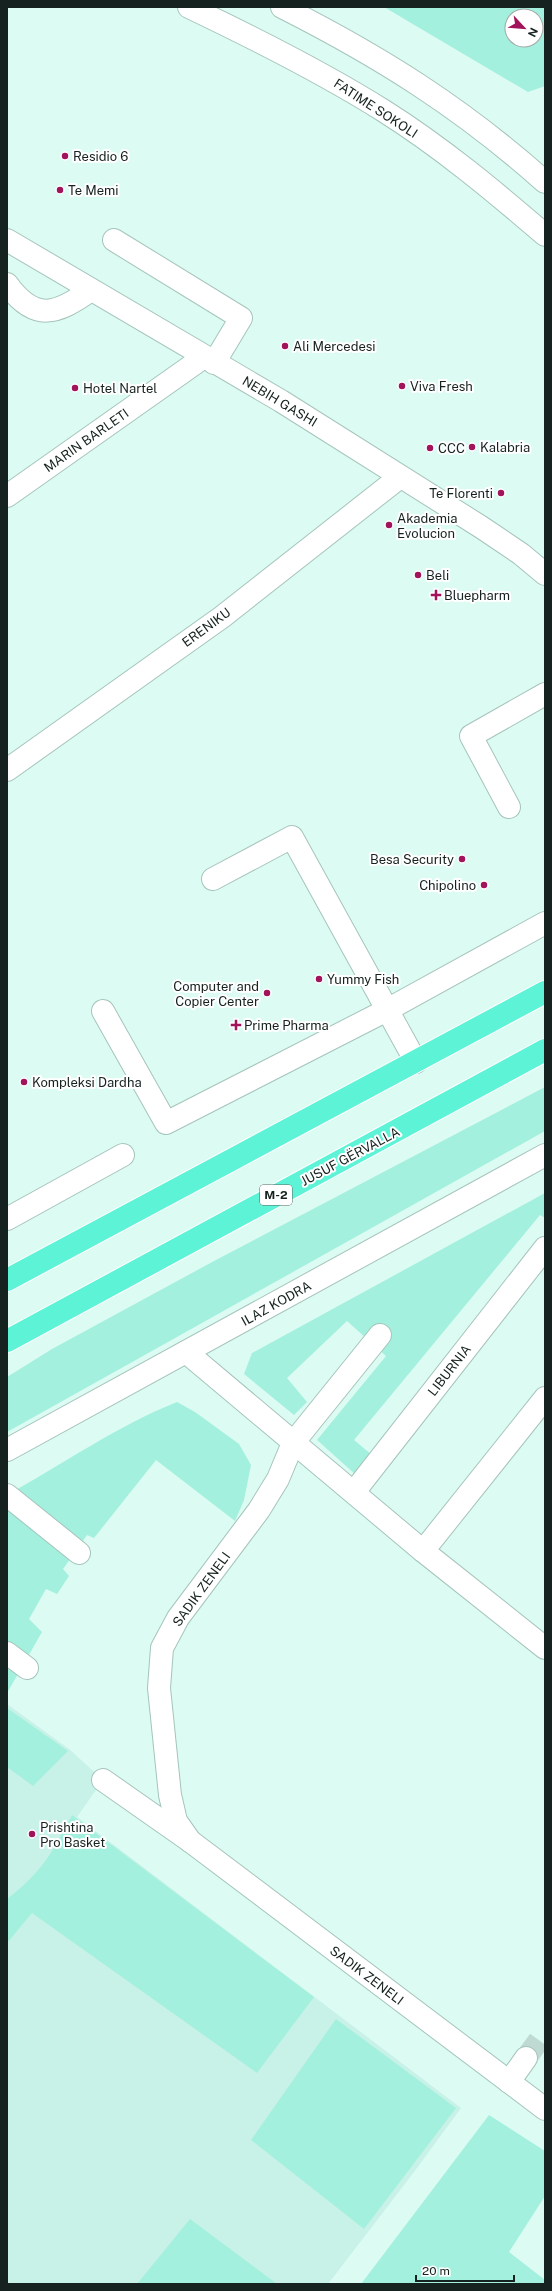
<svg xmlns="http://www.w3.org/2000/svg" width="552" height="2291" font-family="'Public Sans',sans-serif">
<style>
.built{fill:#c8f1e7}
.green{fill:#a4f0de;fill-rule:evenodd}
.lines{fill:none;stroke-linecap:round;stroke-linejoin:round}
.minor-tunnel{stroke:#bedad3;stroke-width:22;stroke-dasharray:22 11;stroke-linecap:butt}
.minor-casing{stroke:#a5c4bc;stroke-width:24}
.highway-casing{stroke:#fff;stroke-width:24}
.minor{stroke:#fff;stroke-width:22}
.highway{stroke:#5df3d6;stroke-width:22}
.poi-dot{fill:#a1135b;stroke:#fff;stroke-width:1.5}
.labels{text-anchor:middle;stroke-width:4;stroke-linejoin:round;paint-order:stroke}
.shield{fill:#fff;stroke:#5c6462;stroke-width:1}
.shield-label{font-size:12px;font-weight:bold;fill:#16221f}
.street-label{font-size:13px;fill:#16221f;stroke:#fff}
.poi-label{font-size:13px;fill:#16221f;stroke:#fff;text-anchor:start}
</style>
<rect width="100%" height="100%" fill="#dcfbf3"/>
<!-- built -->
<polygon class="built" points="7,1704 69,1749 103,1780 77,1817 461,2108 414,2172 328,2284 7,2284"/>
<!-- green -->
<g class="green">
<path d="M384 7H545V86L528 92ZM512 16H536V40H512Z"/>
<polygon points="545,1087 545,1131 7,1432 7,1377 52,1349 214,1261"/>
<polygon points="545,1193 545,1218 540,1215 354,1440 372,1455 356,1475 317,1440 386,1356 347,1321 287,1378 307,1402 294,1415 244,1374 252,1353"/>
<path d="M177 1402 195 1412 239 1444 251 1465 244 1500 235 1521 156 1460 94 1538 87 1535 63 1569 69 1576 57 1594 46 1589 29 1619 42 1632 7 1693V1495C63 1464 117 1426 177 1402Z"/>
<polygon points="7,1708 68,1751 33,1786 7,1767"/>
<path d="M72 1815 314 1997 257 2073 32 1913 7 1943V1899C42 1872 52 1853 72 1815Z"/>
<polygon points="336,2019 456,2108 364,2229 251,2140"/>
<polygon points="489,2115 545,2151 545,2196 509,2252 545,2280 545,2284 361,2284"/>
<polygon points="190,2219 277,2284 137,2284"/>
</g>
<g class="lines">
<!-- minor-tunnel -->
<polyline class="minor-tunnel" points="526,2058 545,2032"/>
<!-- minor casing -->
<g class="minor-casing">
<g id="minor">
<path d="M189 7C256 39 322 72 384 111 441 147 494 191 545 235"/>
<path d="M282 7C381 57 462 108 545 182"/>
<polyline points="7,240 281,401 481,527 521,554 545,574"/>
<polyline points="114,240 241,318 214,363"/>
<path d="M7 284C35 323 57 314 91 290"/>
<polyline points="7,496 204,357"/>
<polyline points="7,770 222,617 400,477"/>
<polyline points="509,807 471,736 545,694"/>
<polyline points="213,879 292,837 416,1062"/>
<polyline points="103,1011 166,1123 387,1010 545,923"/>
<polyline points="7,1219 123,1155"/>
<polyline points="186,1352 423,1551 545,1648"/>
<polyline points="7,1450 545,1155"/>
<polyline points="354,1492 545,1248"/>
<polyline points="7,1495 79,1553"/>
<polyline points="423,1551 545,1398"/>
<polyline points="7,1653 27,1668"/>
<polyline points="103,1780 190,1841 545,2109"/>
<polyline points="190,1841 176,1821 170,1795 159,1688 162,1648 178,1618 259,1510 278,1479 293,1443 380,1335"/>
<polyline points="509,2082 526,2058"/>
</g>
</g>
<!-- highway casing -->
<g class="highway-casing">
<g id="highway">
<polyline points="7,1280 545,992"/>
<polyline points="7,1341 545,1050"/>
</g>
</g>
<!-- minor -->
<use href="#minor" class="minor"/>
<!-- highway -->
<use href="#highway" class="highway"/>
</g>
<!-- markers -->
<g class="poi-dot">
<circle cx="65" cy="156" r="4"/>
<circle cx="60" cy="190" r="4"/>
<circle cx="285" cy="346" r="4"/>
<circle cx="402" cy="386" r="4"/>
<circle cx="75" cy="388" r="4"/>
<circle cx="472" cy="447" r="4"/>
<circle cx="430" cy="448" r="4"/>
<circle cx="501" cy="493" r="4"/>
<circle cx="389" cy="525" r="4"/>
<circle cx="418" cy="575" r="4"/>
<path d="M434 589h4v4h4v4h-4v4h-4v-4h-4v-4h4z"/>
<circle cx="462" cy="859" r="4"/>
<circle cx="484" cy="885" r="4"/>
<circle cx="319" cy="979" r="4"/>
<circle cx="267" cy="993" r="4"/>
<path d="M234 1019h4v4h4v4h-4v4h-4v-4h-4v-4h4z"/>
<circle cx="24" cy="1082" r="4"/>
<circle cx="32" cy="1834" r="4"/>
</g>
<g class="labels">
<!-- shield labels -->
<rect class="shield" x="260" y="1185" width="32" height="20" rx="3"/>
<g class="shield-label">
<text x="276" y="1199">M-2</text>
</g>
<!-- street labels -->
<g class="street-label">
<text transform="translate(376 108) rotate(33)" y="5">FATIME SOKOLI</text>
<text transform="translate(280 401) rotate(31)" y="5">NEBIH GASHI</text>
<text transform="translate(86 440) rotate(-35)" y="5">MARIN BARLETI</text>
<text transform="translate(206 627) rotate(-36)" y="5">ERENIKU</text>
<text transform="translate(350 1156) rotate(-28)" y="5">JUSUF GËRVALLA</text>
<text transform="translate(276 1303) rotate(-29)" y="5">ILAZ KODRA</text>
<text transform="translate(449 1370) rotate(-52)" y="5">LIBURNIA</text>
<text transform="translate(201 1589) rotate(-54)" y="5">SADIK ZENELI</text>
<text transform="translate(367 1975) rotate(37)" y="5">SADIK ZENELI</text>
</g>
<!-- poi labels -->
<g class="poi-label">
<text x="73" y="161">Residio 6</text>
<text x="68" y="195">Te Memi</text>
<text x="293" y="351">Ali Mercedesi</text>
<text x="410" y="391">Viva Fresh</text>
<text x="83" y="393">Hotel Nartel</text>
<text x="480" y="452">Kalabria</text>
<text x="438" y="453">CCC</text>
<text x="493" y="498" text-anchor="end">Te Florenti</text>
<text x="397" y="523">Akademia<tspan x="397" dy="15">Evolucion</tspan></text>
<text x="426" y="580">Beli</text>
<text x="444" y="600">Bluepharm</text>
<text x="454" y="864" text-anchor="end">Besa Security</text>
<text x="476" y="890" text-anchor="end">Chipolino</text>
<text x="327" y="984">Yummy Fish</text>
<text x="259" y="991" text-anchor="end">Computer and<tspan x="259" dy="15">Copier Center</tspan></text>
<text x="244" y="1030">Prime Pharma</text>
<text x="32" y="1087">Kompleksi Dardha</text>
<text x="40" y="1832">Prishtina<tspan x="40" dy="15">Pro Basket</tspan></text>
</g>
</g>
<!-- border -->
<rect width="552" height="2291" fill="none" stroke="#16221f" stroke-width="16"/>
<!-- north arrow -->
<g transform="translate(524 28) rotate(116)"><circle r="19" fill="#ffffff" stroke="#a2a7a5"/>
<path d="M0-3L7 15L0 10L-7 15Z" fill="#a1135b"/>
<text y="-6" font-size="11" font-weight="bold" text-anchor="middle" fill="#16221f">N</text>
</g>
<!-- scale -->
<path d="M416 2275v6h98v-6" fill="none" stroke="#16221f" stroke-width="2"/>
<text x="422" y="2275" font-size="12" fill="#16221f" stroke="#ffffff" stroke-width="3" paint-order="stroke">20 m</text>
</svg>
